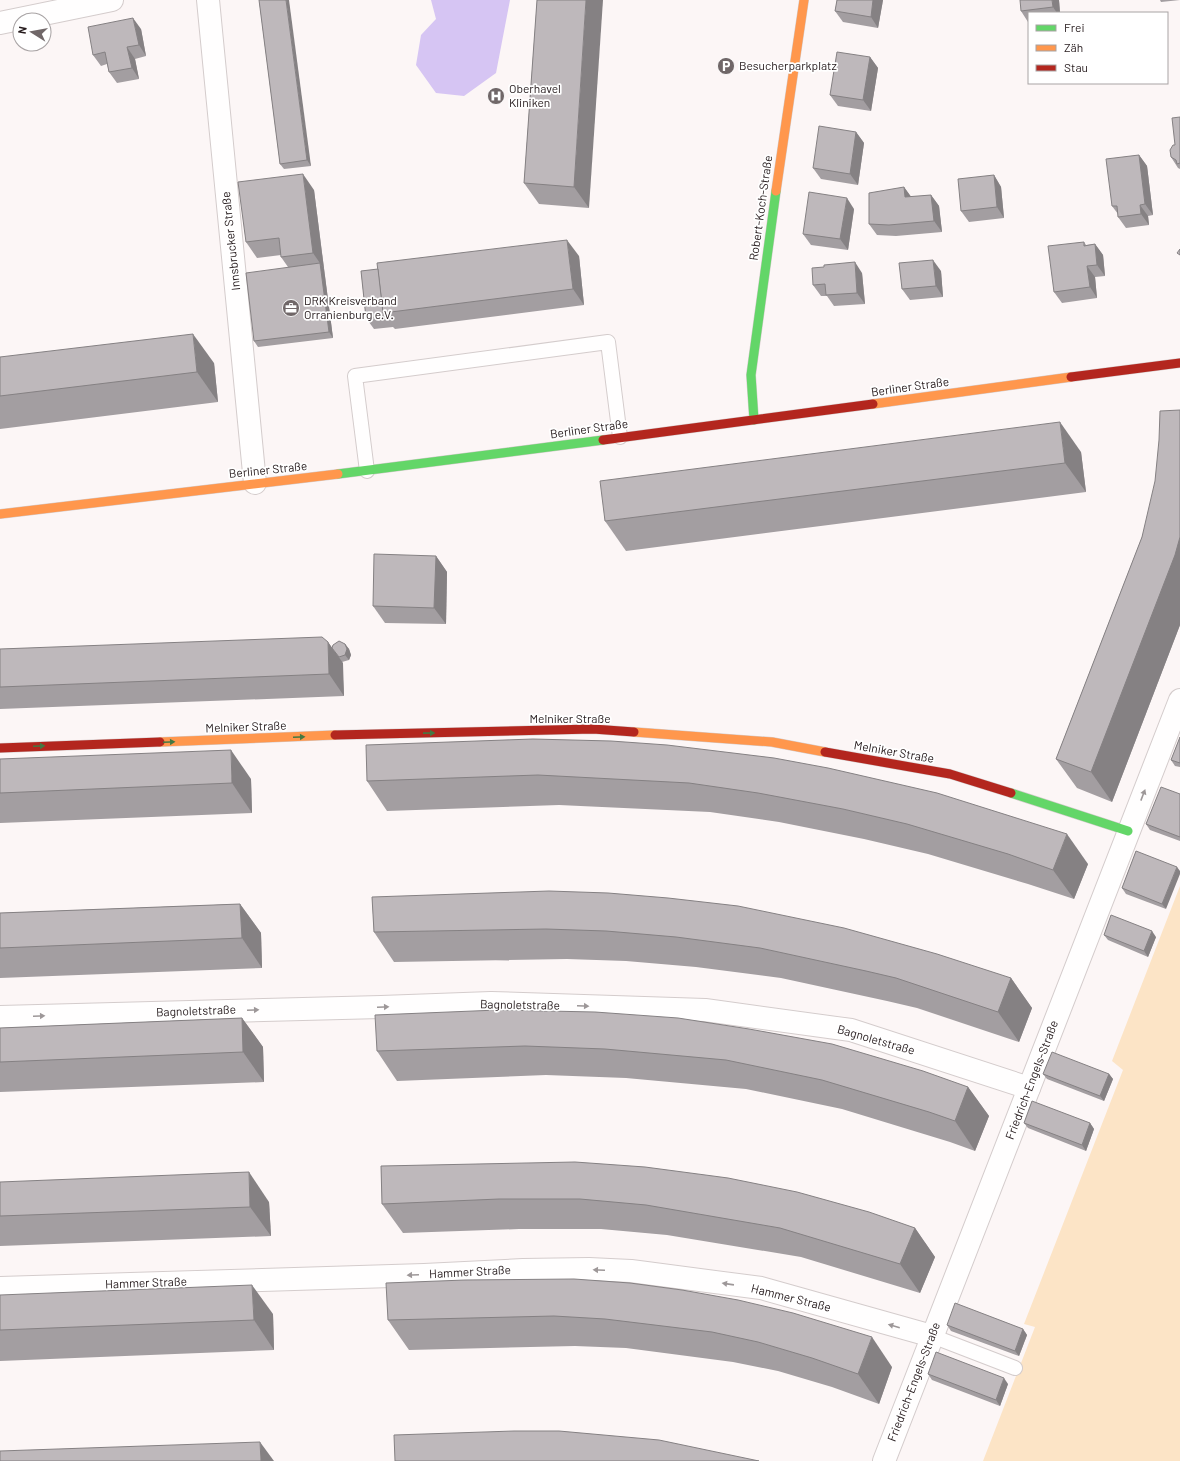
<svg xmlns="http://www.w3.org/2000/svg" width="1180" height="1461" font-family="Barlow,sans-serif">
<style>
.green{fill:#fce4c6}
.water{fill:#d6c5f3}
.lines{fill:none;stroke-linecap:round;stroke-linejoin:round}
.lane-casing{stroke:#d4cccc;stroke-width:16}
.street-casing{stroke:#d4cccc;stroke-width:24}
.fast-casing{stroke:#d4cccc;stroke-width:10}
.slow-casing{stroke:#d4cccc;stroke-width:10}
.jam-casing{stroke:#d4cccc;stroke-width:10}
.lane{stroke:#fffefe;stroke-width:14}
.street{stroke:#fffefe;stroke-width:22}
.fast{stroke:#63d668;stroke-width:9}
.slow{stroke:#ff974d;stroke-width:9}
.jam{stroke:#b3261e;stroke-width:9}
.wall{fill:#a39ea1}
.shaded-wall{fill:#858183}
.building{fill:#beb8bb;stroke:#858183}
.oneway{fill:#447842}
.oneway2{fill:#9d9798}
.labels{text-anchor:middle;stroke-width:3.5;stroke-linejoin:round;paint-order:stroke}
.poi-label{font-size:12px;fill:#251a1c;stroke:#fff;text-anchor:start}
.street-label{font-size:12px;fill:#251a1c;stroke:#fff}
</style>
<rect width="100%" height="100%" fill="#fcf6f6"/>
<!-- green -->
<polygon class="green" points="1180,886 1180,1461 983,1461 1035,1327 1024,1324 1123,1070 1112,1061"/>
<!-- water -->
<polygon class="water" points="431,0 510,0 496,73 464,96 436,93 416,65 421,35 436,19"/>
<g class="lines">
<!-- lane casing -->
<g class="lane-casing">
<g id="lane">
<polyline points="367,471 355,376 608,342 620,437"/>
<polyline points="932,1336 1015,1368"/>
</g>
</g>
<!-- street casing -->
<g class="street-casing">
<g id="street">
<polyline points="208,0 255,483"/>
<polyline points="0,23 112,0"/>
<polyline points="0,1017 381,1007 491,1003 705,1010 851,1030 1029,1088"/>
<polyline points="0,1288 424,1275 523,1270 589,1269 631,1271 761,1288 932,1336"/>
<polyline points="884,1461 1180,700"/>
</g>
</g>
<!-- fast casing -->
<g class="fast-casing">
<g id="fast">
<polyline points="754,420 751,375 776,191"/>
<polyline points="338,474 603,440"/>
<polyline points="1011,793 1128,831"/>
</g>
</g>
<!-- slow casing -->
<g class="slow-casing">
<g id="slow">
<polyline points="776,191 804,0"/>
<polyline points="873,404 1071,377"/>
<polyline points="0,514 338,474"/>
<polyline points="634,732 772,742 825,752"/>
<polyline points="160,742 335,735"/>
</g>
</g>
<!-- jam casing -->
<g class="jam-casing">
<g id="jam">
<polyline points="1071,377 1180,363"/>
<polyline points="603,440 873,404"/>
<polyline points="335,735 593,729 634,732"/>
<polyline points="0,748 160,742"/>
<polyline points="825,752 950,774 1011,793"/>
</g>
</g>
<!-- lane -->
<use href="#lane" class="lane"/>
<!-- street -->
<use href="#street" class="street"/>
<!-- fast -->
<use href="#fast" class="fast"/>
<!-- slow -->
<use href="#slow" class="slow"/>
<!-- jam -->
<use href="#jam" class="jam"/>
</g>
<!-- wall -->
<g class="wall">
<polygon points="259,0 311,166 284,169 280,164"/>
<polygon points="537,0 589,208 539,204 524,183"/>
<polygon points="837,0 883,0 878,28 843,22 835,11"/>
<polygon points="1059,0 1060,13 1029,13 1029,22 1028,22 1021,11"/>
<polygon points="1160,0 1180,0 1161,2"/>
<polygon points="141,29 146,56 135,59 139,79 117,83 109,72 107,64 101,66 93,55"/>
<polygon points="870,57 878,68 871,111 838,106 830,95"/>
<polygon points="1180,117 1180,169 1178,168 1171,157 1175,145"/>
<polygon points="856,132 864,143 858,185 821,179 813,168"/>
<polygon points="1139,155 1147,166 1153,215 1148,216 1149,225 1126,228 1118,217 1118,214 1112,206"/>
<polygon points="994,175 1001,187 1004,218 969,222 961,211"/>
<polygon points="904,187 911,197 931,195 939,206 942,232 896,236 877,235 869,224"/>
<polygon points="314,190 333,338 258,347 254,341 288,267 281,257 281,255 257,258 246,242"/>
<polygon points="854,209 848,250 811,245 803,234"/>
<polygon points="1084,242 1086,245 1095,244 1103,255 1105,276 1095,277 1097,298 1062,303 1054,292"/>
<polygon points="579,256 584,305 395,329 393,327 374,329 366,318 361,271"/>
<polygon points="941,271 943,297 910,300 902,289"/>
<polygon points="862,273 865,304 834,306 827,296 821,296 813,285"/>
<polygon points="0,357 214,363 218,402 0,429"/>
<polygon points="1180,410 1180,625 1112,802 1077,788 1056,759 1142,537"/>
<polygon points="1081,452 1086,492 626,551 605,521"/>
<polygon points="436,556 447,572 446,624 385,623 373,606"/>
<polygon points="328,642 332,648 345,644 349,649 351,655 349,660 342,662 344,696 0,709 0,649"/>
<polygon points="1180,737 1180,767 1175,766 1171,760"/>
<polygon points="533,739 1088,864 1074,899 1028,884 928,854 864,839 779,822 710,812 559,805 387,811 367,781"/>
<polygon points="0,759 251,779 252,813 0,823"/>
<polygon points="1180,794 1180,841 1150,830 1146,824"/>
<polygon points="1136,851 1166,909 1126,894 1122,888"/>
<polygon points="372,897 1011,978 1032,1008 1019,1042 917,1008 887,1001 781,978 696,967 626,961 567,959 394,962 374,932"/>
<polygon points="240,904 261,933 262,968 0,978 0,913"/>
<polygon points="1104,935 1156,937 1148,957 1108,940"/>
<polygon points="595,1012 968,1087 989,1116 975,1151 950,1142 842,1109 746,1089 626,1078 546,1075 397,1081 377,1051"/>
<polygon points="242,1018 263,1047 264,1082 0,1092 0,1028"/>
<polygon points="1043,1074 1109,1074 1113,1079 1104,1101 1047,1079"/>
<polygon points="1024,1123 1090,1123 1094,1129 1086,1151 1028,1128"/>
<polygon points="381,1166 915,1228 935,1257 920,1293 801,1257 667,1235 601,1229 519,1229 403,1233 382,1204"/>
<polygon points="0,1182 269,1202 271,1236 0,1246"/>
<polygon points="574,1279 892,1367 879,1404 832,1387 778,1371 733,1362 626,1348 575,1346 409,1350 388,1320"/>
<polygon points="0,1295 273,1314 274,1350 0,1361"/>
<polygon points="947,1325 1023,1329 1027,1335 1019,1356 951,1331"/>
<polygon points="928,1374 1008,1384 1000,1406 932,1380"/>
</g>
<!-- shaded-wall -->
<g class="shaded-wall">
<polygon points="286,0 289,0 311,166 307,160"/>
<polygon points="586,0 603,0 589,208 574,187"/>
<polygon points="873,0 883,0 878,28 871,17"/>
<polygon points="1052,0 1059,0 1060,13 1057,13 1053,7"/>
<polygon points="133,18 141,29 146,56 139,45"/>
<polygon points="127,47 135,59 139,79 132,68"/>
<polygon points="870,57 878,68 871,111 863,100"/>
<polygon points="856,132 864,143 858,185 850,174"/>
<polygon points="1139,155 1147,166 1153,215 1145,204"/>
<polygon points="303,174 314,190 324,269 313,253"/>
<polygon points="994,175 1001,187 1004,218 997,207"/>
<polygon points="904,187 912,198 905,197"/>
<polygon points="931,195 939,206 942,232 934,221"/>
<polygon points="847,198 854,209 848,250 840,239"/>
<polygon points="1140,205 1148,216 1149,225 1141,214"/>
<polygon points="567,240 579,256 584,305 573,289"/>
<polygon points="1095,244 1103,255 1105,276 1097,265"/>
<polygon points="933,260 941,271 943,297 936,286"/>
<polygon points="855,262 862,273 865,304 857,293"/>
<polygon points="320,263 324,269 333,338 329,332"/>
<polygon points="1087,266 1095,277 1097,298 1090,287"/>
<polygon points="193,334 214,363 218,402 197,372"/>
<polygon points="1060,422 1081,452 1086,492 1065,463"/>
<polygon points="1180,537 1180,625 1112,802 1091,772"/>
<polygon points="436,556 447,572 446,624 434,608"/>
<polygon points="328,642 343,663 344,696 329,674"/>
<polygon points="345,644 349,649 351,655 349,660 345,655"/>
<polygon points="231,750 251,779 252,813 232,783"/>
<polygon points="1067,834 1088,864 1074,899 1053,870"/>
<polygon points="1177,867 1180,871 1180,874 1166,909 1162,904"/>
<polygon points="240,904 261,933 262,968 242,938"/>
<polygon points="1152,931 1156,937 1148,957 1144,951"/>
<polygon points="1011,978 1032,1008 1019,1042 998,1012"/>
<polygon points="242,1018 263,1047 264,1082 243,1052"/>
<polygon points="1109,1074 1113,1079 1104,1101 1100,1096"/>
<polygon points="968,1087 989,1116 975,1151 955,1121"/>
<polygon points="1090,1123 1094,1129 1086,1151 1082,1145"/>
<polygon points="249,1172 269,1202 271,1236 250,1207"/>
<polygon points="915,1228 935,1257 920,1293 900,1264"/>
<polygon points="252,1285 273,1314 274,1350 254,1320"/>
<polygon points="1023,1329 1027,1335 1019,1356 1015,1351"/>
<polygon points="872,1337 892,1367 879,1404 858,1374"/>
<polygon points="1004,1378 1008,1384 1000,1406 996,1400"/>
<polygon points="260,1442 274,1461 261,1461"/>
</g>
<!-- building -->
<g class="building">
<polygon points="259,0 286,0 307,160 280,164"/>
<polygon points="537,0 586,0 574,187 524,183"/>
<polygon points="837,0 873,0 871,17 835,11"/>
<polygon points="1020,0 1052,0 1053,7 1021,11"/>
<polygon points="133,18 139,45 127,47 132,68 109,72 105,52 93,55 88,27"/>
<polygon points="837,52 870,57 863,100 830,95"/>
<polygon points="1180,117 1180,163 1177,164 1176,160 1171,157 1170,150 1173,145 1175,145 1172,118"/>
<polygon points="819,126 856,132 850,174 813,168"/>
<polygon points="1139,155 1145,204 1140,205 1141,214 1118,217 1117,206 1112,206 1106,159"/>
<polygon points="303,174 313,253 281,257 279,238 246,242 238,182"/>
<polygon points="994,175 997,207 961,211 958,179"/>
<polygon points="904,187 905,197 931,195 934,221 889,225 869,224 869,193"/>
<polygon points="809,192 847,198 840,239 803,234"/>
<polygon points="567,240 573,289 383,313 377,263"/>
<polygon points="1084,242 1084,246 1095,244 1097,265 1087,266 1090,287 1054,292 1048,246"/>
<polygon points="1180,249 1180,255 1177,253"/>
<polygon points="933,260 936,286 902,289 899,263"/>
<polygon points="855,262 857,293 826,295 825,284 813,285 812,268 824,267 824,265"/>
<polygon points="320,263 329,332 254,341 246,273"/>
<polygon points="378,269 383,313 385,316 366,318 361,271"/>
<polygon points="193,334 197,372 0,396 0,357"/>
<polygon points="1180,410 1180,537 1175,555 1091,772 1056,759 1142,537 1155,481 1159,440 1160,411"/>
<polygon points="1060,422 1065,463 605,521 600,481"/>
<polygon points="374,554 436,556 434,608 373,606"/>
<polygon points="322,637 328,642 329,674 0,687 0,649"/>
<polygon points="339,641 345,644 347,649 345,655 339,657 332,648 333,645"/>
<polygon points="1180,737 1180,763 1171,760"/>
<polygon points="533,739 611,741 667,745 774,758 828,768 937,793 1067,834 1053,870 1008,854 907,824 843,809 758,793 689,783 538,775 367,781 366,745"/>
<polygon points="231,750 232,783 0,793 0,759"/>
<polygon points="1161,787 1180,794 1180,837 1146,824"/>
<polygon points="1136,851 1177,867 1162,904 1122,888"/>
<polygon points="549,891 608,893 668,898 738,906 844,928 937,954 1011,978 998,1012 896,978 866,971 760,948 676,937 606,931 546,929 374,932 372,897"/>
<polygon points="240,904 242,938 0,948 0,913"/>
<polygon points="1111,915 1152,931 1144,951 1104,935"/>
<polygon points="498,1010 595,1012 678,1018 749,1029 832,1044 923,1071 968,1087 955,1121 929,1112 822,1080 726,1060 605,1049 525,1046 377,1051 375,1015"/>
<polygon points="242,1018 243,1052 0,1062 0,1028"/>
<polygon points="1052,1052 1109,1074 1100,1096 1043,1074"/>
<polygon points="1032,1101 1090,1123 1082,1145 1024,1123"/>
<polygon points="575,1162 645,1167 728,1178 797,1192 869,1212 915,1228 900,1264 780,1228 646,1205 580,1199 499,1199 382,1204 381,1166"/>
<polygon points="249,1172 250,1207 0,1216 0,1182"/>
<polygon points="574,1279 630,1283 682,1290 738,1300 793,1313 872,1337 858,1374 812,1358 758,1342 712,1332 605,1319 554,1316 388,1320 386,1283 465,1280"/>
<polygon points="252,1285 254,1320 0,1330 0,1295"/>
<polygon points="955,1303 1023,1329 1015,1351 947,1325"/>
<polygon points="936,1352 1004,1378 996,1400 928,1374"/>
<polygon points="514,1431 559,1431 659,1440 759,1461 395,1461 394,1435"/>
<polygon points="260,1442 261,1461 0,1461 0,1451"/>
</g>
<!-- one-way arrows -->
<defs><path id="oneway-solid" d="M-6-.8H1V-3.2L6.5 0L1 3.2V.8H-6Z"/></defs>
<g class="oneway">
<use href="#oneway-solid" transform="translate(429 733) rotate(-1)"/>
<use href="#oneway-solid" transform="translate(299 737) rotate(-2)"/>
<use href="#oneway-solid" transform="translate(169 742) rotate(-2)"/>
<use href="#oneway-solid" transform="translate(39 746) rotate(-2)"/>
</g>
<g class="oneway2">
<use href="#oneway-solid" transform="translate(1143 795) rotate(-69)"/>
<use href="#oneway-solid" transform="translate(583 1006) rotate(2)"/>
<use href="#oneway-solid" transform="translate(383 1007) rotate(-2)"/>
<use href="#oneway-solid" transform="translate(253 1010) rotate(-2)"/>
<use href="#oneway-solid" transform="translate(39 1016) rotate(-2)"/>
<use href="#oneway-solid" transform="translate(599 1270) rotate(-178)"/>
<use href="#oneway-solid" transform="translate(413 1275) rotate(178)"/>
<use href="#oneway-solid" transform="translate(728 1284) rotate(-172)"/>
<use href="#oneway-solid" transform="translate(894 1326) rotate(-164)"/>
</g>
<!-- icons -->
<defs>
<g id="parking-disc" transform="scale(0.9)"><circle r="9.5" fill="#706768" stroke="#fff"/><path d="M-3.5-5.5H1a3.5 3.5 0 0 1 0 7H-1V5.5H-3.5ZM-1-3.4V-.6H.8a1.4 1.4 0 0 0 0-2.8Z" fill="#fff"/></g>
<g id="hospital-disc" transform="scale(0.9)"><circle r="9.5" fill="#706768" stroke="#fff"/><path d="M-5-5h3v3.5h4V-5h3V5h-3V1.5h-4V5h-3Z" fill="#fff"/></g>
<g id="office-disc" transform="scale(0.9)"><circle r="9.5" fill="#706768" stroke="#fff"/><path d="M-6-3h4V-5.5h4V-3h4V5H-6ZM-1-4.5V-3h2v-1.5ZM-6 0V1H6V0Z" fill="#fff"/></g>
</defs>
<g fill-rule="evenodd">
<use href="#parking-disc" x="726" y="66"/>
<use href="#hospital-disc" x="496" y="96"/>
<use href="#office-disc" x="291" y="308"/>
</g>
<g class="labels">
<!-- poi labels -->
<g class="poi-label">
<text x="739" y="70">Besucherparkplatz</text>
<text x="509" y="93">Oberhavel<tspan x="509" dy="14">Kliniken</tspan></text>
<text x="304" y="305">DRK Kreisverband<tspan x="304" dy="14">Orranienburg e.V.</tspan></text>
</g>
<!-- street labels -->
<g class="street-label">
<text transform="translate(761 208) rotate(-82)" y="4">Robert-Koch-Straße</text>
<text transform="translate(231 241) rotate(-96)" y="4">Innsbrucker Straße</text>
<text transform="translate(910 387) rotate(-8)" y="4">Berliner Straße</text>
<text transform="translate(589 429) rotate(-8)" y="4">Berliner Straße</text>
<text transform="translate(268 470) rotate(-6)" y="4">Berliner Straße</text>
<text x="570" y="723">Melniker Straße</text>
<text transform="translate(246 727) rotate(-2)" y="4">Melniker Straße</text>
<text transform="translate(894 752) rotate(10)" y="4">Melniker Straße</text>
<text transform="translate(520 1005) rotate(1)" y="4">Bagnoletstraße</text>
<text transform="translate(196 1011) rotate(-2)" y="4">Bagnoletstraße</text>
<text transform="translate(876 1040) rotate(16)" y="4">Bagnoletstraße</text>
<text transform="translate(1032 1080) rotate(-69)" y="4">Friedrich-Engels-Straße</text>
<text transform="translate(470 1272) rotate(-3)" y="4">Hammer Straße</text>
<text transform="translate(146 1283) rotate(-2)" y="4">Hammer Straße</text>
<text transform="translate(791 1298) rotate(14)" y="4">Hammer Straße</text>
<text transform="translate(914 1382) rotate(-69)" y="4">Friedrich-Engels-Straße</text>
</g>
</g>
<!-- legend -->
<rect x="1028" y="12" width="140" height="72" fill="#ffffff" stroke="#a8a3a4"/>
<rect x="1036" y="25" width="20" height="6" fill="#63d668" stroke="#a8a3a4"/>
<text x="1064" y="32" font-size="12" fill="#251a1c">Frei</text>
<rect x="1036" y="45" width="20" height="6" fill="#ff974d" stroke="#a8a3a4"/>
<text x="1064" y="52" font-size="12" fill="#251a1c">Zäh</text>
<rect x="1036" y="65" width="20" height="6" fill="#b3261e" stroke="#a8a3a4"/>
<text x="1064" y="72" font-size="12" fill="#251a1c">Stau</text>
<!-- north arrow -->
<g transform="translate(32 32) rotate(281)"><circle r="19" fill="#ffffff" stroke="#a8a3a4"/>
<path d="M0-3L7 15L0 10L-7 15Z" fill="#706768"/>
<text y="-6" font-size="11" font-weight="bold" text-anchor="middle" fill="#251a1c">N</text>
</g>
</svg>
